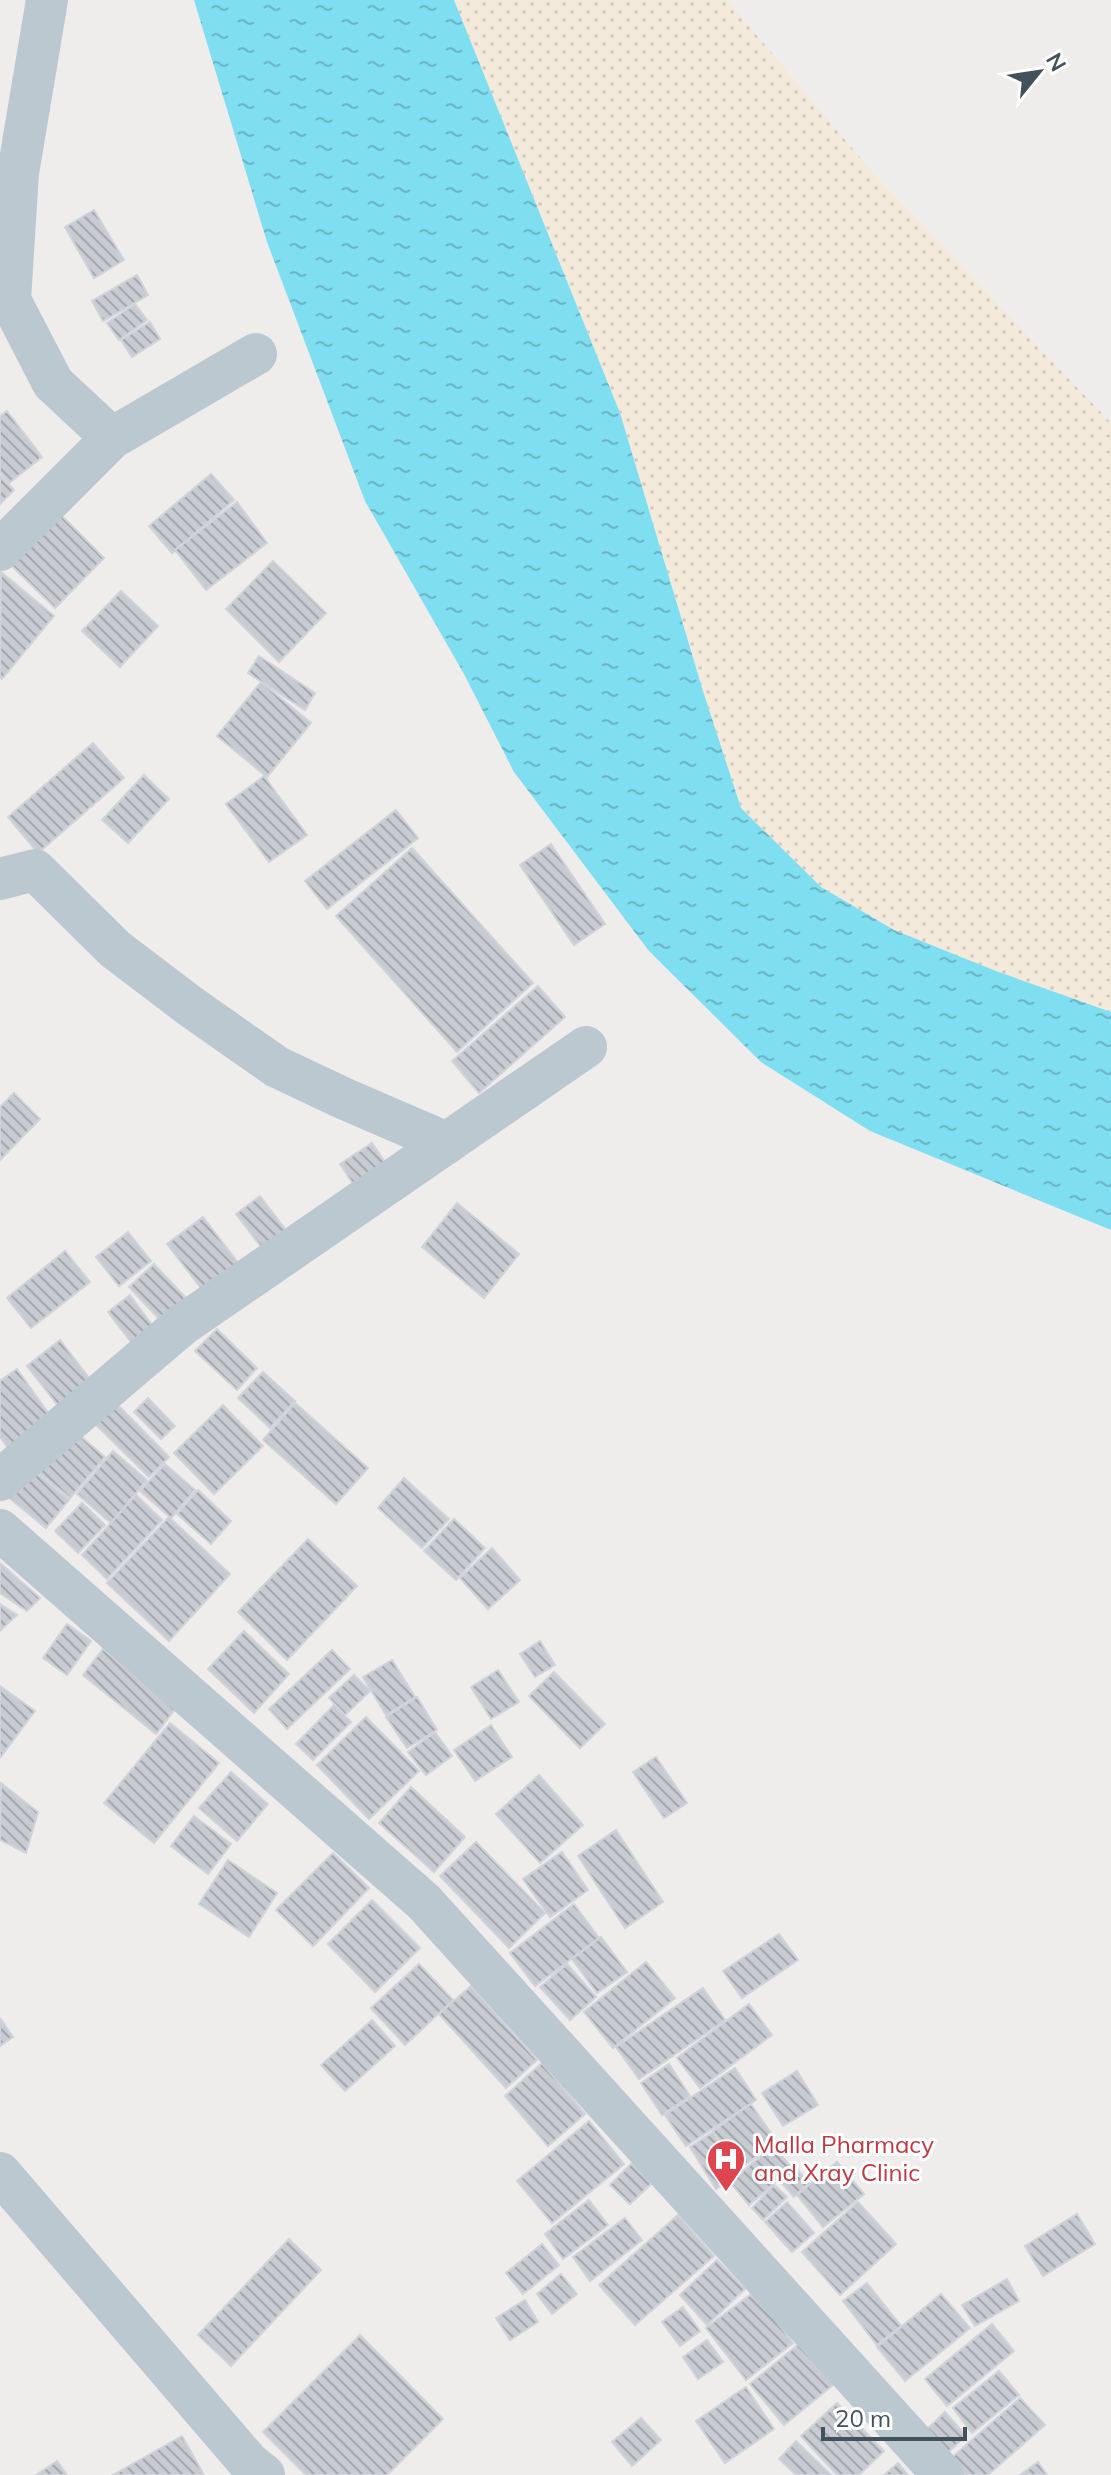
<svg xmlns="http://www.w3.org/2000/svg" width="1111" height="2475" font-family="Mulish,sans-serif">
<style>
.sand{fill:url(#sand-dots)}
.water{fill:url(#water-ripples)}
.building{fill:url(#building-back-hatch);stroke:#d0d3d9;stroke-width:2}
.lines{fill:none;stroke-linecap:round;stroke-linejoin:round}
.street{stroke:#bbc8d0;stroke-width:42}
.labels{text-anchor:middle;stroke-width:6;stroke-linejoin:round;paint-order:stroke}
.health-label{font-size:24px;fill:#be3a42;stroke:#fff;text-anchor:start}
</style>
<defs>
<pattern id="sand-dots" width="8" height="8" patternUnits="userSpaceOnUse" patternTransform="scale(2)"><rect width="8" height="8" fill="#f3eadb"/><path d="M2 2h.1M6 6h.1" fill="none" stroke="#d2cabe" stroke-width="1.8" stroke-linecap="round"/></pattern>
<pattern id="water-ripples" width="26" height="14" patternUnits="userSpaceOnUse" patternTransform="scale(2)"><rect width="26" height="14" fill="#80def1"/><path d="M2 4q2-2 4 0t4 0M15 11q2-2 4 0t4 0" fill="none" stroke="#6ab6c6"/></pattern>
<pattern id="building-back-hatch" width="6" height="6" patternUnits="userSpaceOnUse" patternTransform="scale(2)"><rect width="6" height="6" fill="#c8ccd2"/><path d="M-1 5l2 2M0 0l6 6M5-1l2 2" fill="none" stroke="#a4a8ad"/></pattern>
</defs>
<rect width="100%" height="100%" fill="#efecec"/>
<!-- sand -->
<polygon class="sand" points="454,0 727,0 874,174 1111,423 1111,1012 996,971 894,931 821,887 741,808 703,691 620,413"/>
<!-- water -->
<polygon class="water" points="194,0 454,0 620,413 703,691 741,808 821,887 894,930 996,971 1111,1012 1111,1230 870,1131 761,1062 649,951 514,772 464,674 365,501 267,242"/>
<!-- building -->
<g class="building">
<polygon points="94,210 124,260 94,278 65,227"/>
<polygon points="137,275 148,295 103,321 92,301"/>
<polygon points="135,304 147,320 119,340 107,323"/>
<polygon points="150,322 160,339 132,357 121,340"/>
<polygon points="7,411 42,457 9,483 0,471 0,416"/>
<polygon points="211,474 234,500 172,553 149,526"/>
<polygon points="0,475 14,490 0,504"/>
<polygon points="237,502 267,543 206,590 175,550"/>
<polygon points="60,514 104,558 55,608 11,565"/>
<polygon points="273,561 326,613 279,662 226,609"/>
<polygon points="1,572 54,616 2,679 0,677"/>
<polygon points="121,591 158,626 120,667 82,631"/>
<polygon points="259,656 315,693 305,710 248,673"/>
<polygon points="261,682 311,723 267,777 217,736"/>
<polygon points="93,743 124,778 38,853 8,817"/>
<polygon points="144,775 169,799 128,843 102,820"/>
<polygon points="264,776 307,835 269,862 226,804"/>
<polygon points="396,810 418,838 327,909 305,881"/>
<polygon points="551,844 605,924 574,945 520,865"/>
<polygon points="412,848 533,983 457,1052 336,916"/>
<polygon points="538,986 565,1017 479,1093 452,1061"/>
<polygon points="14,1093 40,1119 0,1160 0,1107"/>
<polygon points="372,1143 391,1171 359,1193 340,1164"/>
<polygon points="260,1196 295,1242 271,1260 236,1214"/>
<polygon points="457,1203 519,1254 484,1298 422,1247"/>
<polygon points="203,1217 246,1273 211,1301 167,1244"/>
<polygon points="128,1232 151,1261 119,1286 96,1257"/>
<polygon points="65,1251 90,1282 31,1328 7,1298"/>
<polygon points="154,1264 186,1298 161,1321 129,1287"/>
<polygon points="130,1295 155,1329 134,1346 108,1312"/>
<polygon points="217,1329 257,1368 237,1390 195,1351"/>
<polygon points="60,1340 96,1387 63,1412 27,1366"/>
<polygon points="17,1369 54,1421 11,1452 0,1437 0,1381"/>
<polygon points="263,1372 295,1401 270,1428 238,1398"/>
<polygon points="148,1398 175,1426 161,1439 134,1412"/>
<polygon points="113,1400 169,1457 149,1477 92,1421"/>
<polygon points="295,1403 368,1468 336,1504 263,1440"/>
<polygon points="223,1405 263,1446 214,1494 174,1453"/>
<polygon points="71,1428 105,1457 70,1498 36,1470"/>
<polygon points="113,1451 147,1480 111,1523 77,1494"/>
<polygon points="165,1464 195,1490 171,1518 140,1491"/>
<polygon points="31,1468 69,1500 46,1528 8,1497"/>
<polygon points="404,1478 449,1519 422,1548 378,1508"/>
<polygon points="198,1490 231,1521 211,1544 177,1514"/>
<polygon points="136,1495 162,1520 107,1579 82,1555"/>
<polygon points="82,1503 105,1525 78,1553 55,1531"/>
<polygon points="169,1517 230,1574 169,1641 107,1583"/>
<polygon points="454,1519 485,1548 456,1580 424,1551"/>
<polygon points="308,1539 357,1586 287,1660 238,1612"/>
<polygon points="492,1548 520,1580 488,1609 460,1578"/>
<polygon points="0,1563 40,1598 27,1611 0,1593"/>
<polygon points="0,1604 17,1615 0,1631"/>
<polygon points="67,1624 91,1641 67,1675 43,1658"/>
<polygon points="244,1631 289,1674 254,1713 208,1669"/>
<polygon points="540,1641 555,1665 535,1677 520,1654"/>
<polygon points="103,1649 176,1708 156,1734 83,1675"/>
<polygon points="332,1650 350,1669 287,1729 269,1709"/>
<polygon points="392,1660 415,1697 386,1715 363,1677"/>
<polygon points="498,1670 519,1702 491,1719 471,1687"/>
<polygon points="554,1672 605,1724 580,1748 529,1696"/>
<polygon points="354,1675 370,1691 345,1715 329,1698"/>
<polygon points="0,1686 35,1711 0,1758"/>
<polygon points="417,1697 437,1730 407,1748 386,1717"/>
<polygon points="334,1705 351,1722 313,1760 296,1744"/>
<polygon points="366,1717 419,1771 369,1819 317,1765"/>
<polygon points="170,1723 219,1763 154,1843 104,1803"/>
<polygon points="491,1725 512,1757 475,1781 454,1750"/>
<polygon points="435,1732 452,1756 426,1775 408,1752"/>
<polygon points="656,1757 687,1803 664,1818 633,1772"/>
<polygon points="231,1772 268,1804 237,1841 199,1808"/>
<polygon points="539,1775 583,1825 540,1863 496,1814"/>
<polygon points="1,1783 38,1812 26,1853 0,1840"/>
<polygon points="411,1787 465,1837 434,1872 379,1823"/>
<polygon points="194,1816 231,1844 208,1874 171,1846"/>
<polygon points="616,1830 663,1902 625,1928 578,1856"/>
<polygon points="476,1842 545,1913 509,1948 440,1876"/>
<polygon points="562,1852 588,1890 550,1917 523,1879"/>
<polygon points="333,1853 369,1888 313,1946 276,1910"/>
<polygon points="228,1860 277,1893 249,1937 199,1904"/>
<polygon points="372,1900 420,1948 375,1992 328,1944"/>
<polygon points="574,1904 599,1938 535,1986 510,1953"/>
<polygon points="779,1934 798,1960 742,1998 723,1971"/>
<polygon points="601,1937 627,1972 597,1993 572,1959"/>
<polygon points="646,1962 675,1998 613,2048 584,2012"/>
<polygon points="419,1964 453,2000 405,2045 371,2008"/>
<polygon points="567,1964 596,1997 570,2020 540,1987"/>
<polygon points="471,1986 537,2060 506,2088 439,2014"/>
<polygon points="703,1988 725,2020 639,2079 616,2047"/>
<polygon points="749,2004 772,2035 700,2088 677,2058"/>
<polygon points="0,2018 13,2037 0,2046"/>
<polygon points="372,2020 395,2046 345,2091 321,2065"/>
<polygon points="542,2063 585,2114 548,2146 505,2096"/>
<polygon points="669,2064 690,2096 662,2115 641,2083"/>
<polygon points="735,2068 756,2100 686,2146 665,2115"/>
<polygon points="797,2071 818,2105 783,2126 762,2093"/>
<polygon points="751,2104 777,2142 739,2169 713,2131"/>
<polygon points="589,2121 624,2164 552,2223 517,2181"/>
<polygon points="713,2132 739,2174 716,2189 690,2147"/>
<polygon points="773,2146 792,2168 749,2205 730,2182"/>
<polygon points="837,2162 864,2194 823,2227 797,2195"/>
<polygon points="632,2163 652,2183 630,2204 610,2185"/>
<polygon points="795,2167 809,2183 794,2197 780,2181"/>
<polygon points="774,2185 787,2197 763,2220 752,2208"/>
<polygon points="589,2200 608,2225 563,2259 545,2234"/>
<polygon points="787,2202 814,2233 792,2252 765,2222"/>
<polygon points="858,2202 896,2244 840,2295 802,2252"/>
<polygon points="1077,2214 1095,2244 1043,2276 1025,2246"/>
<polygon points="678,2215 714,2256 635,2325 599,2285"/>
<polygon points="625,2218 642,2240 590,2281 573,2257"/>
<polygon points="289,2239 321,2270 231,2366 198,2335"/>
<polygon points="542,2244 559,2265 523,2294 506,2273"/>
<polygon points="717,2260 745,2289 707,2325 680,2295"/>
<polygon points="561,2274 577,2294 552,2314 537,2294"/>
<polygon points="1007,2279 1019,2301 975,2326 962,2305"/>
<polygon points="867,2283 901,2326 877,2345 843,2301"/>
<polygon points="754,2292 793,2343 746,2380 706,2328"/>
<polygon points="941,2294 970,2328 905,2381 877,2347"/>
<polygon points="525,2300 538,2322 510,2340 496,2318"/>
<polygon points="683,2307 700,2331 680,2346 662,2322"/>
<polygon points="992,2324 1014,2351 947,2406 925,2379"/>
<polygon points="360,2335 443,2419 387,2475 306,2475 263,2432"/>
<polygon points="805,2339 839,2380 784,2425 750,2384"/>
<polygon points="707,2340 723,2362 698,2379 683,2357"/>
<polygon points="999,2371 1019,2395 972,2433 953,2408"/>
<polygon points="746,2387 774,2429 725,2463 696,2421"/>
<polygon points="1020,2398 1045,2425 988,2475 965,2475 950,2459"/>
<polygon points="837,2403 884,2451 859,2475 837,2475 801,2436"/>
<polygon points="945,2412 966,2436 946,2454 925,2431"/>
<polygon points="641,2418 661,2440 632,2466 612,2442"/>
<polygon points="182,2436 204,2475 113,2475"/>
<polygon points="796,2441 831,2475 796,2475 779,2459"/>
<polygon points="57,2461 67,2475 36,2475"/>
<polygon points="1038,2462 1047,2475 1020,2475"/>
<polygon points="898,2463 908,2475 884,2475"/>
</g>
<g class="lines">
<!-- street -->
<g class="street">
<polyline points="47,0 18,173 10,300 53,383 112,438"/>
<polyline points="0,550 112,438 256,354"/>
<polyline points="0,879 35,870 115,949 190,1006 277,1067 345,1099 447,1143"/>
<polyline points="0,1480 182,1325 586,1047"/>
<polyline points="0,1530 424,1902 943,2475"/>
<polyline points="0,2173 249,2463 264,2475"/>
</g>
</g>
<!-- icons -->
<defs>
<g id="hospital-pin" transform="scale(2)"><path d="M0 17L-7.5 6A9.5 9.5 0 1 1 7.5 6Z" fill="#e0444e" stroke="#fff"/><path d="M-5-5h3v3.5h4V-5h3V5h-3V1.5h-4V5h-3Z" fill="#fff"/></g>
</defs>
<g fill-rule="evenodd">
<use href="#hospital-pin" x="726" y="2159"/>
</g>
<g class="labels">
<!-- health labels -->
<g class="health-label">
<text x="754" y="2153">Malla Pharmacy<tspan x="754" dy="28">and Xray Clinic</tspan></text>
</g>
</g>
<!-- north arrow -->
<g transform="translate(1039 72) rotate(60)" stroke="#ffffff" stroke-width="6" paint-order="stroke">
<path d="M0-6L14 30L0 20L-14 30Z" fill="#43515b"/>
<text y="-12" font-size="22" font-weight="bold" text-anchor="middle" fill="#43515b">N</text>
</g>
<!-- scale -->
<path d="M823 2427v12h142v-12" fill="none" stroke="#43515b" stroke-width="4"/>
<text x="835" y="2427" font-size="24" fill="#43515b" stroke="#ffffff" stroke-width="6" paint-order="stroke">20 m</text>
</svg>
